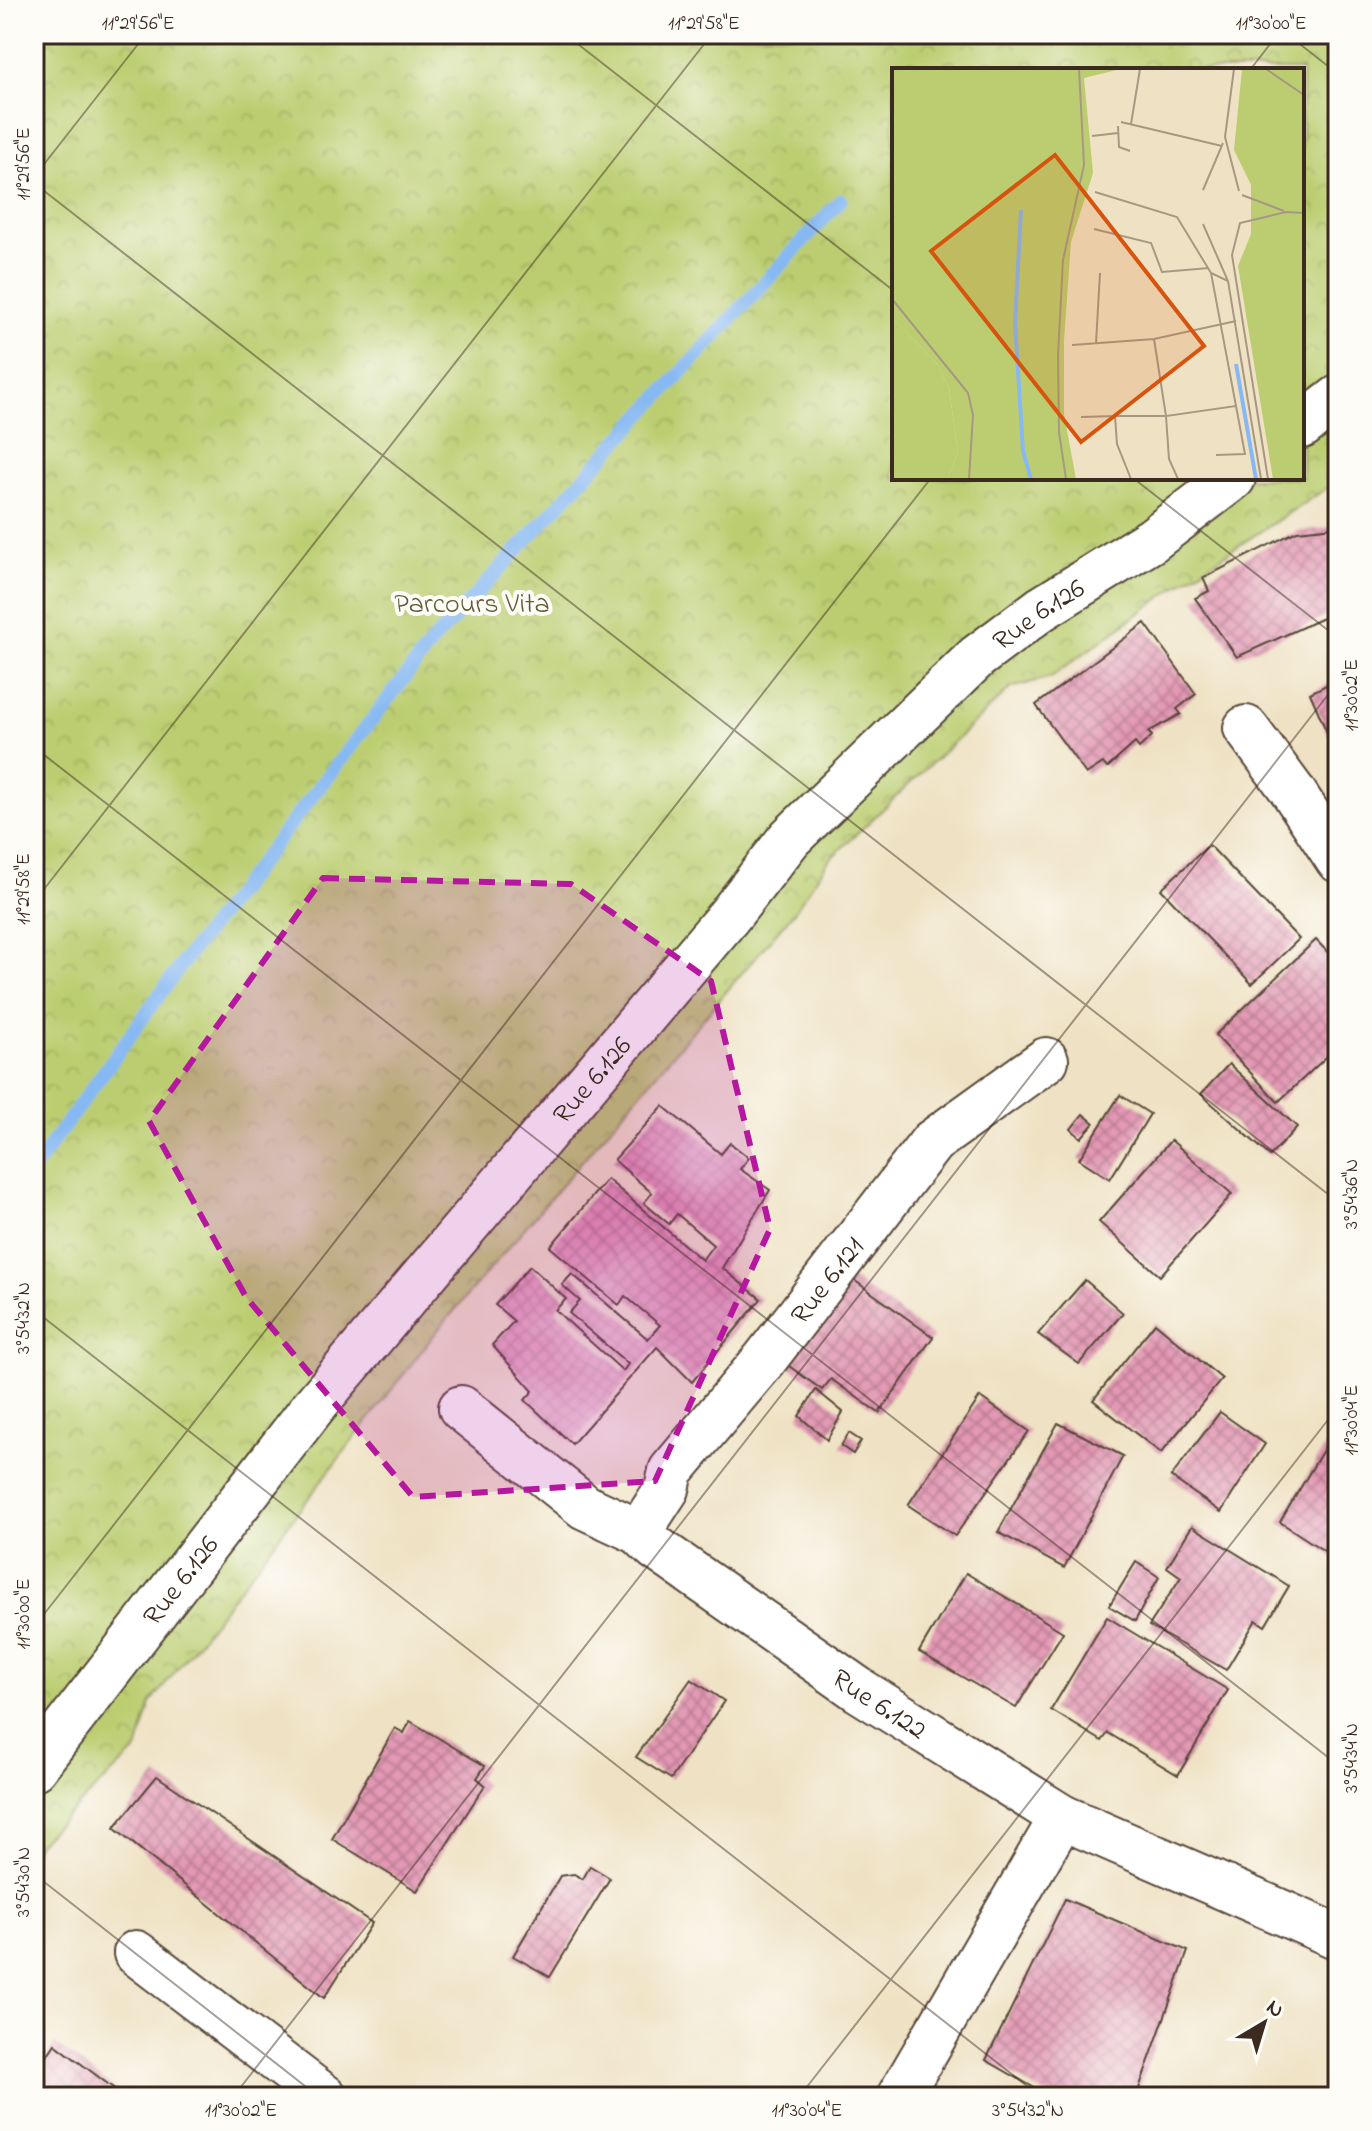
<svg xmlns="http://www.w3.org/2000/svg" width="1372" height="2131" font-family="'Indie Flower',sans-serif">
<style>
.park{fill:url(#park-crowns);stroke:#7b7c47;stroke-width:2;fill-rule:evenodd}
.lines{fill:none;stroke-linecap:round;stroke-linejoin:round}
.stream{stroke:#86b8f3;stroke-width:14}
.building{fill:url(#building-cross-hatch)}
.minor-casing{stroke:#564637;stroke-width:48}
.minor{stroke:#fff;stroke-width:44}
.marked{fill:#b5179e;fill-opacity:0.2;stroke:#b5179e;stroke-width:6;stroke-dasharray:16 10;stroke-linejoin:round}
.ticks{fill:none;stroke:#3b2a1e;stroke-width:2;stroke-opacity:0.45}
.labels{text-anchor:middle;stroke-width:8;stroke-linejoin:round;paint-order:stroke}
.park-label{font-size:28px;fill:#615b37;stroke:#fdfcf7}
.street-label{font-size:28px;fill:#3b2a1e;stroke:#fdfcf7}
.inset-river{fill:none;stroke:#86b8f3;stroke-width:4}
.inset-road{fill:none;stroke:#a79882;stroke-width:2}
.view{fill:#d7540e;fill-opacity:0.15;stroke:#d7540e;stroke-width:4}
.inset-edge{fill:none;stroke:#3b2a1e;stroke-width:4}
.neatline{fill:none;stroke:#3b2a1e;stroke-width:3}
.ticks-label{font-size:20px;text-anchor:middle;fill:#3b2a1e}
</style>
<defs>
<pattern id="park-crowns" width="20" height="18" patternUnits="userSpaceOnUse" patternTransform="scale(2)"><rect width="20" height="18" fill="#bbcd70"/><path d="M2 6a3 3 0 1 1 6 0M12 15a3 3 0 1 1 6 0" fill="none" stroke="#a2b061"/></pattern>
<pattern id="building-cross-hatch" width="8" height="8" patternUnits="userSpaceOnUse" patternTransform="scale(2)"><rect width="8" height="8" fill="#e398b4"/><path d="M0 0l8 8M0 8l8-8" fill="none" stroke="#b97c92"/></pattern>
</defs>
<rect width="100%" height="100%" fill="#fdfcf7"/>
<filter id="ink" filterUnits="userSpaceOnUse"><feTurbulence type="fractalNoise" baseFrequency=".0125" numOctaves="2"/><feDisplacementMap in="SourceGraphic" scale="16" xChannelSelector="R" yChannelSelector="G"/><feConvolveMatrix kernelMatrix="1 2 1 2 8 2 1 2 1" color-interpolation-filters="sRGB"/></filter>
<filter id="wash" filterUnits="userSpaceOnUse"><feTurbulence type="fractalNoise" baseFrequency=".006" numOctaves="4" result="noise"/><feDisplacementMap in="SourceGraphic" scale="32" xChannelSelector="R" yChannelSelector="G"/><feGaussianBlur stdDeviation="1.8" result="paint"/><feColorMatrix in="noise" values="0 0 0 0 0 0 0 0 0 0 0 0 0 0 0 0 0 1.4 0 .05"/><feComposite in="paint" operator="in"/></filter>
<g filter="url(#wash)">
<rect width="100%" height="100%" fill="#efe2c4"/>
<!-- park -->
<path class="park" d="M34 34H1338V481L1184 581 1051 677 1011 688 828 861 794 912 437 1331 151 1703 137 1750 39 1842 34 1850ZM894 70H1302V478H894Z"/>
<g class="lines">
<!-- stream -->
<polyline class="stream" points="34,1168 189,954 434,640 841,200"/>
</g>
<g id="blocks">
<!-- building -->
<g class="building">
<polygon points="1335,512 1338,512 1338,611 1237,657 1195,598 1209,591 1203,578 1297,531 1334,527"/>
<polygon points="1145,623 1196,694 1177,709 1181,714 1148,732 1152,736 1139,748 1135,743 1107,768 1103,763 1086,774 1036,705"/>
<polygon points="1338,679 1338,729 1328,735 1310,693"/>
<polygon points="1209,845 1299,939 1252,984 1161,889"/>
<polygon points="1316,940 1338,963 1338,1046 1278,1102 1215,1035"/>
<polygon points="1229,1064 1297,1127 1270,1156 1201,1094"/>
<polygon points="1120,1095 1150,1114 1110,1179 1079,1159"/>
<polygon points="663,1106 721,1154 730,1143 749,1158 740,1169 770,1190 722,1268 761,1299 692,1382 657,1347 572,1444 525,1400 533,1391 492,1345 514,1321 495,1305 530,1266 566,1299 555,1310 623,1371 628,1364 569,1313 580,1301 562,1285 572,1274 648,1339 660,1325 625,1296 619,1305 550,1247 607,1179 702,1260 713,1245 677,1214 669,1224 644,1203 652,1193 614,1160"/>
<polygon points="1083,1114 1094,1123 1081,1138 1071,1129"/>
<polygon points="1171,1140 1232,1194 1160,1276 1099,1222"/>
<polygon points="840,1270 933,1337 879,1413 831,1379 822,1390 778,1358"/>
<polygon points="1085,1280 1123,1313 1079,1364 1038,1334"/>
<polygon points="1155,1323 1222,1379 1161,1453 1093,1400"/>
<polygon points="816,1390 843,1412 827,1440 799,1416"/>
<polygon points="980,1397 1029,1431 955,1536 908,1505"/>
<polygon points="1220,1412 1265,1444 1221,1512 1171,1477"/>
<polygon points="1058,1423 1123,1456 1064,1568 998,1532"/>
<polygon points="1338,1425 1338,1560 1280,1522"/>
<polygon points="849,1433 861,1441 853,1454 841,1446"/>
<polygon points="1192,1526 1289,1586 1265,1626 1256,1620 1226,1670 1149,1626 1181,1577 1167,1567"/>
<polygon points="1136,1562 1159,1577 1135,1621 1109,1606"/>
<polygon points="966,1573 1063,1632 1016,1708 919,1652"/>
<polygon points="1107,1617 1228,1690 1178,1775 1108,1733 1102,1741 1051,1710"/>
<polygon points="691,1679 724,1701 671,1779 636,1757"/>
<polygon points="410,1721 485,1766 477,1778 485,1785 417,1891 332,1839 395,1728 404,1733"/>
<polygon points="157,1776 372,1923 324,1998 114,1828"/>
<polygon points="590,1866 610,1878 550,1977 513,1956 560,1876 574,1874 583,1879"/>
<polygon points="1065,1899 1188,1951 1136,2097 1050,2097 986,2060"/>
<polygon points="55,2044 125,2097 34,2097 34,2075"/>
</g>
</g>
</g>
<g filter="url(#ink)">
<use href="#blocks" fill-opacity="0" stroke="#564637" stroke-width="2"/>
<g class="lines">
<!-- minor casing -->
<g class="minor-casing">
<g id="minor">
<polyline points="1302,426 1338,398"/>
<polyline points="1246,728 1292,790 1338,860"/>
<path id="s1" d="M461 1408 585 1507 639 1532 656 1548 859 1690 1062 1817 1338 1937"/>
<path id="s2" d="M639 1532 667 1489 671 1471 765 1359 932 1142 1046 1060"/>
<path id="s3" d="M34 1768 313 1407 729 916 790 838 977 657 1041 609 1152 540 1233 478"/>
<polyline points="136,1953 325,2097"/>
<polyline points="899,2097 1062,1817"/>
</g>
</g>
<!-- minor -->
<use href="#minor" class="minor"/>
</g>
</g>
<!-- marked area -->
<path class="marked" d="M323 878 571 884 711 981 770 1229 655 1481 413 1497 246 1297 149 1121Z"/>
<!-- ticks -->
<path class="ticks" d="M565 34 894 291M1287 34 1338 74M1250 70 1278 34M34 177 146 34M34 183 1338 1202M1133 478 1338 638M34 747 1338 1765M34 902 712 34M34 1310 1041 2097M34 1627 931 478M34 1874 319 2097M233 2097 1338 682M799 2097 1338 1407"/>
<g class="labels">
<!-- park labels -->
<g class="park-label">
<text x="472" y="612">Parcours Vita</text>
</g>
<!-- street labels -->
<g class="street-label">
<text dy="10" stroke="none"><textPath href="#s3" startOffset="1534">Rue 6.126</textPath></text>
<text dy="10" stroke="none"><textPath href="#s3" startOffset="886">Rue 6.126</textPath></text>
<text dy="10" stroke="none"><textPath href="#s2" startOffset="316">Rue 6.121</textPath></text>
<text dy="10" stroke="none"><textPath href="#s3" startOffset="238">Rue 6.126</textPath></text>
<text dy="10" stroke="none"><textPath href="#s1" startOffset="514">Rue 6.122</textPath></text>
</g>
</g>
<!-- overview -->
<g transform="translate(892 68)">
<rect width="412" height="412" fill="#efe2c4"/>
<path d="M0 249 46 297 57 320 66 385 55 411H0Z" fill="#bbcd70"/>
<path d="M0 1H229L192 10 201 105 179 174 172 272V346L184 411H55L66 385 57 320 46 297 0 249ZM350 1H412V411H381L346 198 359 166V117L342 82Z" fill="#bbcd70"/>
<path class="inset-river" d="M129 142 123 255 131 383 139 411M344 296 364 411"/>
<path class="inset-road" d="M342 1 333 69 347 123M374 1 412 27M229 54 330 78M239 56 248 1M226 58 227 79 238 83M200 68 226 65M311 122 331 75M203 124 285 149 319 205 336 213M350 127 392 143M311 156 336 213 369 411M202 161 259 175 270 204 317 200M0 231 76 325 81 347 77 411M204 275 208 205M180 277 262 271 344 253M189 349 223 348M324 387 353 386 344 338M174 411 167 364 166 287 171 192 192 97 187 1M239 411 225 376 223 348H274L262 271M286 411 277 391 274 348 344 338 319 205M376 411 340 187 348 155 394 144 412 145"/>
<path class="view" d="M163 87 312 278 189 374 39 183Z"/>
<rect width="412" height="412" class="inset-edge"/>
</g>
<!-- margin -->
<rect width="1372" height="2131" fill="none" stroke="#fdfcf7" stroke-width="88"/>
<!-- north arrow -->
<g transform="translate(1264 2023) rotate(38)" stroke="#fdfcf7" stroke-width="6" paint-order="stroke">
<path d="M0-6L14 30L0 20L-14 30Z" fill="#3b2a1e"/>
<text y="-12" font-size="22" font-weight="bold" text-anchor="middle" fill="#3b2a1e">N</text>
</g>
<rect x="44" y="44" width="1284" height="2043" class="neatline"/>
<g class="ticks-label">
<text x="138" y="29">11°29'56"E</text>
<text x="704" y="29">11°29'58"E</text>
<text x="1271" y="29">11°30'00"E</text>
<text transform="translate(22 164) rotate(-90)" y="7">11°29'56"E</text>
<text transform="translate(1350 695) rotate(-90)" y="7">11°30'02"E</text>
<text transform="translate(22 889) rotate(-90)" y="7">11°29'58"E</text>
<text transform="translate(1350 1194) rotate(-90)" y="7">3°54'36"N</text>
<text transform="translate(22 1318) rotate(-90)" y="7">3°54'32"N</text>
<text transform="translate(1350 1420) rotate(-90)" y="7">11°30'04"E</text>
<text transform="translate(22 1614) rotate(-90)" y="7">11°30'00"E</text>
<text transform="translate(1350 1758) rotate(-90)" y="7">3°54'34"N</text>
<text transform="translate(22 1882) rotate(-90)" y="7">3°54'30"N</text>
<text x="241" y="2116">11°30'02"E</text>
<text x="807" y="2116">11°30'04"E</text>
<text x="1028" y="2116">3°54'32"N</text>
</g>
</svg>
